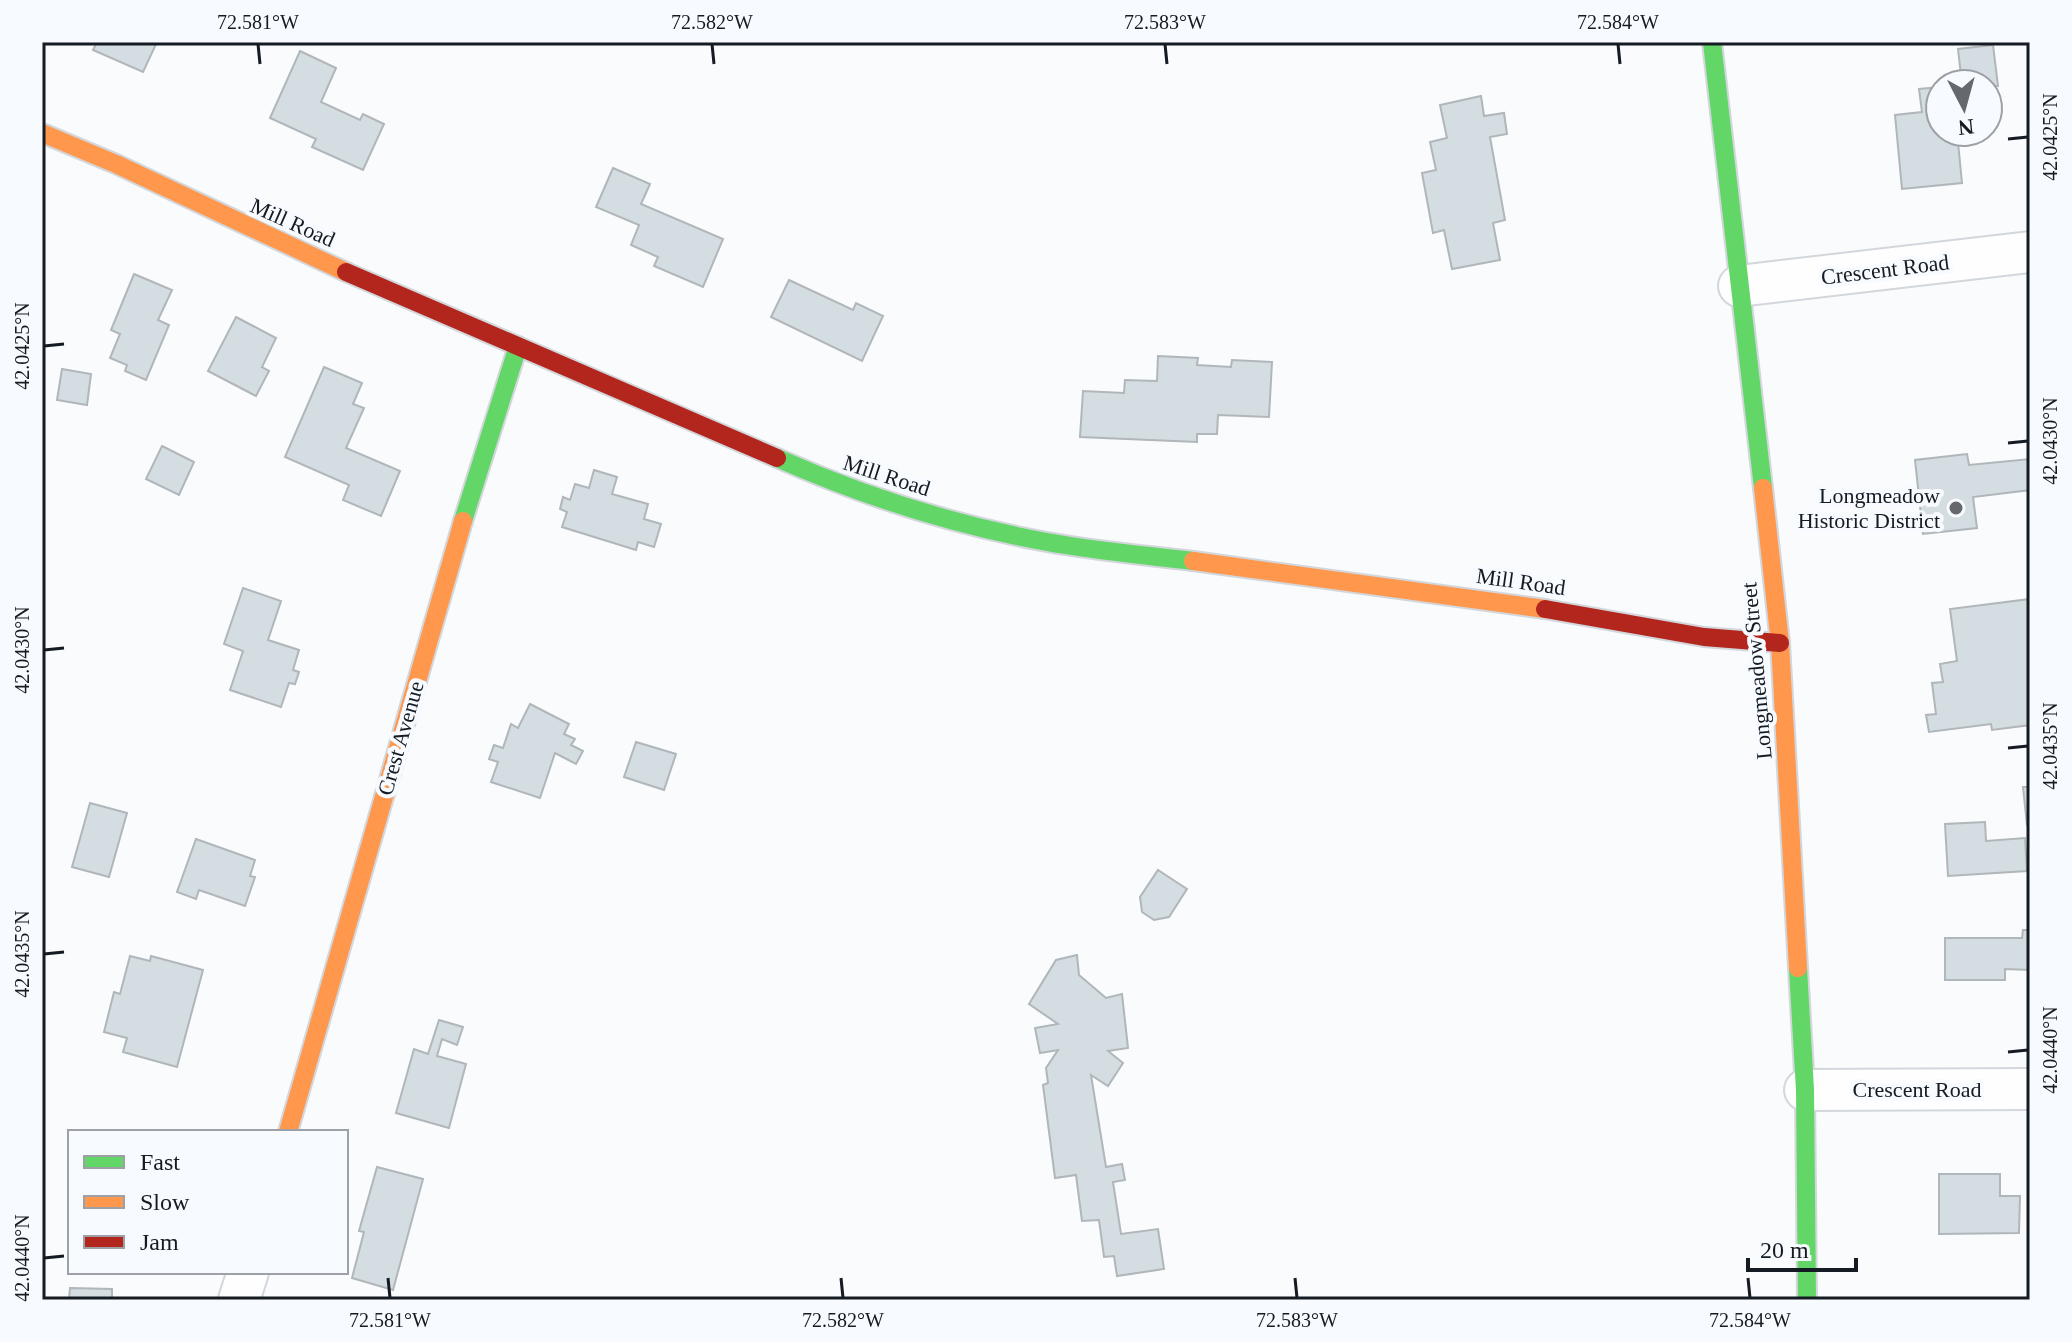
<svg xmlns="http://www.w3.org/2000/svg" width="2072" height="1342" font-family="Georgia,serif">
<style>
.building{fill:#d4dee2;stroke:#b0b6b9;stroke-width:2}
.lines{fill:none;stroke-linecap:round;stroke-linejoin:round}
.street-casing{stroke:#d3d7dc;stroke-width:44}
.fast-casing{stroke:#d3d7dc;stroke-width:22}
.slow-casing{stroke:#d3d7dc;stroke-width:22}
.jam-casing{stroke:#d3d7dc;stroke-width:22}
.street{stroke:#fefeff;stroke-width:40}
.fast{stroke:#63d668;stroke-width:18}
.slow{stroke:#ff974d;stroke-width:18}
.jam{stroke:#b3261e;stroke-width:18}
.ticks{fill:none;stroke:#151b22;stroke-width:3}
.poi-dot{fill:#65696f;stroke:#f7fbff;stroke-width:3}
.labels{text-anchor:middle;stroke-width:8;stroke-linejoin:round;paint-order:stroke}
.street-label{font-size:22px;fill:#151b22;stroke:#f7fbff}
.poi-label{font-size:22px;fill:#151b22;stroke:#f7fbff;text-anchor:end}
.neatline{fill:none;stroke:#151b22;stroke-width:3}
.ticks-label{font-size:20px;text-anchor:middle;fill:#151b22}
</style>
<rect width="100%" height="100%" fill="#f9fbfd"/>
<!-- building -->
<g class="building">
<polygon points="97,42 157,42 143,72 93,50"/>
<polygon points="1993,45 1998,86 1962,84 1958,49"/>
<polygon points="300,51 336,68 321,102 360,120 363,114 384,124 363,170 312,147 316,139 270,118"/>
<polygon points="1940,87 1940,132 1957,132 1962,183 1902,189 1895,115 1922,112 1919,89"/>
<polygon points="1481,96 1484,116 1504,113 1507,134 1490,137 1505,220 1493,223 1500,260 1452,269 1444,230 1433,233 1422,173 1436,170 1430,142 1447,138 1440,105"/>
<polygon points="613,168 650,184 641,204 723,239 703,287 654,266 658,257 631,245 639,225 596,207"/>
<polygon points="134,274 172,290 158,320 169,325 146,380 125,371 127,365 110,358 120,334 111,330"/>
<polygon points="789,280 853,310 856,303 883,316 862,361 771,317"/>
<polygon points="236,317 276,338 262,367 269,371 256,396 208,371"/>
<polygon points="1158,356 1198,358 1197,365 1231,367 1232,360 1272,362 1269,417 1218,415 1217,434 1197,434 1197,442 1080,437 1083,391 1124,393 1125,380 1157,381"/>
<polygon points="324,367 362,383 353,404 364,408 346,448 400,471 381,516 343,500 349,485 285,457"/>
<polygon points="62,369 91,374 87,405 57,400"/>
<polygon points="162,446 194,462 179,495 146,479"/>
<polygon points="1967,454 1969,465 2030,459 2030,490 1973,497 1977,528 1923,534 1915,460"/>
<polygon points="594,470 617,477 612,494 648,504 644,519 661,524 654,547 638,542 636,550 562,527 567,512 560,509 563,497 570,500 575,484 589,488"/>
<polygon points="243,588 281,601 268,640 299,650 293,670 299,672 295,684 289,683 281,707 230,690 243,651 224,644"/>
<polygon points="2030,599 2030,725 1992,730 1991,724 1929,732 1926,715 1936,714 1932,683 1943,682 1940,664 1957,661 1950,609"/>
<polygon points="530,704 569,724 564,734 575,739 571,745 583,751 576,764 555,753 540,798 491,782 498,762 489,759 494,745 503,748 511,724 518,728"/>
<polygon points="636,742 676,754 664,790 624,777"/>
<polygon points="2023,787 2030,787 2030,825 2027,825"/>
<polygon points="90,803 127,813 109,877 72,867"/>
<polygon points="1985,822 1986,841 2025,838 2027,871 1948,876 1945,824"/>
<polygon points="196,839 255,860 250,876 255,877 245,906 199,890 196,899 177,892"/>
<polygon points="1158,870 1187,889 1169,917 1154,920 1142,912 1140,897"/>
<polygon points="2023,930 2030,930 2030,970 2005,969 2005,980 1945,980 1945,938 2022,938"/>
<polygon points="1077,955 1079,975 1106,998 1122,994 1128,1048 1108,1051 1123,1063 1108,1086 1091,1075 1106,1167 1122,1164 1125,1180 1113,1182 1121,1234 1158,1229 1164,1269 1117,1276 1114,1256 1104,1257 1099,1220 1082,1221 1076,1175 1055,1178 1043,1085 1048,1083 1046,1068 1058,1050 1040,1053 1035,1028 1058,1024 1029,1004 1056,960"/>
<polygon points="130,956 150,961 151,956 203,970 177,1067 123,1052 127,1038 104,1032 114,992 120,994"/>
<polygon points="439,1020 463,1027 457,1045 442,1039 437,1056 466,1064 449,1128 396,1113 414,1049 428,1054"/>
<polygon points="377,1167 423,1179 393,1290 352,1278 364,1232 359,1231"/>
<polygon points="1939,1174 2000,1174 2000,1196 2020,1196 2019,1233 1939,1234"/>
<polygon points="70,1288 112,1289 112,1300 69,1300"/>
</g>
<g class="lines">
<!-- street casing -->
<g class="street-casing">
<g id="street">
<polyline points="1739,286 2030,252"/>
<polyline points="1805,1090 2030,1089"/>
<polyline points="239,1300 248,1272"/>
</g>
</g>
<!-- fast casing -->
<g class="fast-casing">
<g id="fast">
<polyline points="1712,42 1763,488"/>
<path d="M777 458C863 496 954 525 1047 542 1095 551 1144 555 1193 561"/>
<polyline points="463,521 518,346"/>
<polyline points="1798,968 1805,1090 1807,1300"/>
</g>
</g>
<!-- slow casing -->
<g class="slow-casing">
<g id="slow">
<polyline points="42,133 116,164 346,272"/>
<polyline points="1763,488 1780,643 1798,968"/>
<polyline points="1193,561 1545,609"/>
<polyline points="288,1132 463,521"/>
</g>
</g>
<!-- jam casing -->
<g class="jam-casing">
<g id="jam">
<polyline points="346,272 777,458"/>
<polyline points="1545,609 1704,637 1780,643"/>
</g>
</g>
<!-- street -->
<use href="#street" class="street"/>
<!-- fast -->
<use href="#fast" class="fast"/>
<!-- slow -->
<use href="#slow" class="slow"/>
<!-- jam -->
<use href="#jam" class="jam"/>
</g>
<!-- ticks -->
<path class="ticks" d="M258 44 260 64M712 44 714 64M1165 44 1167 64M1618 44 1620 64M2008 139 2028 137M44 346 64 344M2008 443 2028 441M44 650 64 648M2008 748 2028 746M44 954 64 952M2008 1052 2028 1050M44 1258 64 1256M388 1278 390 1298M841 1278 843 1298M1295 1278 1297 1298M1748 1278 1750 1298"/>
<!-- markers -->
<circle class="poi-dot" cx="1956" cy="508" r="8"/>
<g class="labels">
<!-- street labels -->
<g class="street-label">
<text transform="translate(293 222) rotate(24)" y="8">Mill Road</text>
<text transform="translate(1885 269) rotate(-7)" y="8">Crescent Road</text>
<text transform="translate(887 475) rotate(18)" y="8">Mill Road</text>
<text transform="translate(1521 581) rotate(8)" y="8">Mill Road</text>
<text transform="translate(1756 671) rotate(-95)" y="8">Longmeadow Street</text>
<text transform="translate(400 738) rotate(-74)" y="8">Crest Avenue</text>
<text x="1917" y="1097">Crescent Road</text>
</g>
<!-- poi labels -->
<g class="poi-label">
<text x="1940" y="503">Longmeadow<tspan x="1940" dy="25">Historic District</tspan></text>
</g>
</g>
<!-- border -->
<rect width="2072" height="1342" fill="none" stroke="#f7fbff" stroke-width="88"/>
<!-- legend -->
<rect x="68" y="1130" width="280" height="144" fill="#f7fbff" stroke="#9da1a7" stroke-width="2"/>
<rect x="84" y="1156" width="40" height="12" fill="#63d668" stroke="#9da1a7" stroke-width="2"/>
<text x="140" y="1170" font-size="24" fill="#151b22">Fast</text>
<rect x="84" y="1196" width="40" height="12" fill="#ff974d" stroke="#9da1a7" stroke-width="2"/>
<text x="140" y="1210" font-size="24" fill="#151b22">Slow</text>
<rect x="84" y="1236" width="40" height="12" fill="#b3261e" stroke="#9da1a7" stroke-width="2"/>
<text x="140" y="1250" font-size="24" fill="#151b22">Jam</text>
<!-- north arrow -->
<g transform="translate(1964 108) rotate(174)"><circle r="38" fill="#f7fbff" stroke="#9da1a7" stroke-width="2"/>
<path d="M0-6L14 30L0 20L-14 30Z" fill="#65696f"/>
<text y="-12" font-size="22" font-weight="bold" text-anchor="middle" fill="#151b22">N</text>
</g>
<!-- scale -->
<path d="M1748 1258v12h108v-12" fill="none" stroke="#151b22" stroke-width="4"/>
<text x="1760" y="1258" font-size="24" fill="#151b22" stroke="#f7fbff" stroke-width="6" paint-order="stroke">20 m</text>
<rect x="44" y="44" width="1984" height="1254" class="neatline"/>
<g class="ticks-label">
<text x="258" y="29">72.581°W</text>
<text x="712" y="29">72.582°W</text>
<text x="1165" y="29">72.583°W</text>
<text x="1618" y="29">72.584°W</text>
<text transform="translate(2050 137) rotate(-90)" y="7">42.0425°N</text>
<text transform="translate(22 346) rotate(-90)" y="7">42.0425°N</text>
<text transform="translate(2050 441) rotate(-90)" y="7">42.0430°N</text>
<text transform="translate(22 650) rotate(-90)" y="7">42.0430°N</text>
<text transform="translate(2050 746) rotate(-90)" y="7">42.0435°N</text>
<text transform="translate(22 954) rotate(-90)" y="7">42.0435°N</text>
<text transform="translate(2050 1050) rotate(-90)" y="7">42.0440°N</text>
<text transform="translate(22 1258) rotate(-90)" y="7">42.0440°N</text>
<text x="390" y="1327">72.581°W</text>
<text x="843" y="1327">72.582°W</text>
<text x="1297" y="1327">72.583°W</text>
<text x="1750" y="1327">72.584°W</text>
</g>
</svg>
